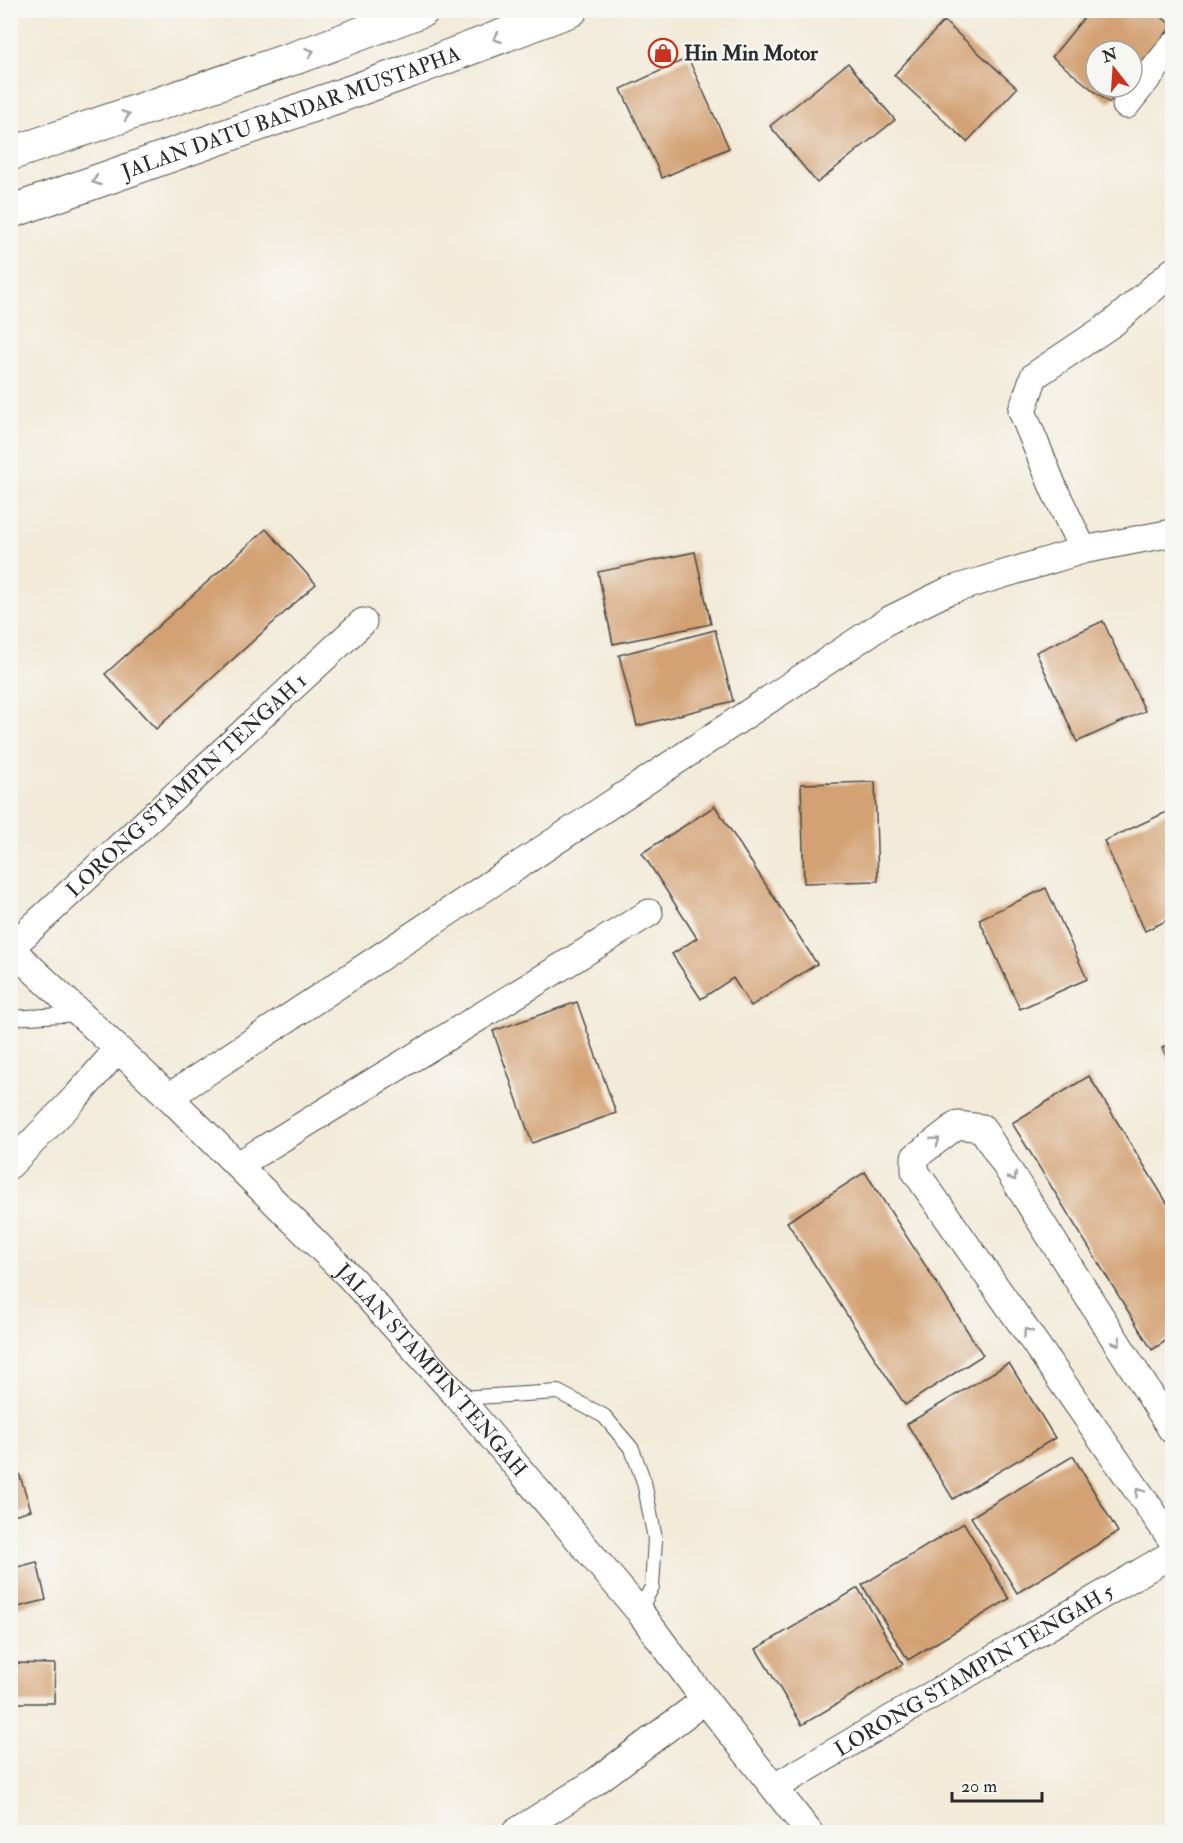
<svg xmlns="http://www.w3.org/2000/svg" width="1183" height="1843" font-family="'IM FELL Double Pica',serif">
<style>
.building{fill:#d3a173}
.lines{fill:none;stroke-linecap:round;stroke-linejoin:round}
.lane-casing{stroke:#494845;stroke-width:16}
.street-casing{stroke:#494845;stroke-width:29}
.highway-casing{stroke:#494845;stroke-width:35}
.lane{stroke:#fff;stroke-width:14}
.street{stroke:#fff;stroke-width:27}
.highway{stroke:#fff;stroke-width:33}
.oneway{stroke:#a0a0a0}
.labels{text-anchor:middle;stroke-width:5;stroke-linejoin:round;paint-order:stroke}
.poi-label{font-size:21px;font-weight:bold;fill:#2b2b2b;stroke:#f6f6f2;text-anchor:start}
.street-label{font-size:21px;fill:#2b2b2b;stroke:#f6f6f2}
</style>
<rect width="100%" height="100%" fill="#f6f6f2"/>
<filter id="ink" filterUnits="userSpaceOnUse"><feTurbulence type="fractalNoise" baseFrequency=".0167" numOctaves="2"/><feDisplacementMap in="SourceGraphic" scale="12" xChannelSelector="R" yChannelSelector="G"/><feConvolveMatrix kernelMatrix="1 2 1 2 8 2 1 2 1" color-interpolation-filters="sRGB"/></filter>
<filter id="wash" filterUnits="userSpaceOnUse"><feTurbulence type="fractalNoise" baseFrequency=".008" numOctaves="4" result="noise"/><feDisplacementMap in="SourceGraphic" scale="24" xChannelSelector="R" yChannelSelector="G"/><feGaussianBlur stdDeviation="1.35" result="paint"/><feColorMatrix in="noise" values="0 0 0 0 0 0 0 0 0 0 0 0 0 0 0 0 0 1.4 0 .05"/><feComposite in="paint" operator="in"/></filter>
<g filter="url(#wash)">
<rect width="100%" height="100%" fill="#f3ead8"/>
<g id="blocks">
<!-- building -->
<g class="building">
<polygon points="1090,10 1154,10 1172,26 1132,75 1132,51 1096,51 1096,87 1122,87 1109,103 1052,57"/>
<polygon points="944,21 1017,88 967,142 894,75"/>
<polygon points="688,58 729,148 662,178 621,89"/>
<polygon points="848,63 895,120 817,183 770,126"/>
<polygon points="266,529 316,584 156,729 105,674"/>
<polygon points="695,552 711,624 613,644 598,572"/>
<polygon points="1103,621 1145,711 1077,742 1036,652"/>
<polygon points="715,630 733,701 637,726 619,655"/>
<polygon points="875,782 878,881 804,883 801,784"/>
<polygon points="715,806 817,964 751,1006 733,978 701,999 672,954 697,938 642,853"/>
<polygon points="1171,810 1172,918 1145,931 1104,841"/>
<polygon points="1046,888 1087,979 1020,1009 979,919"/>
<polygon points="577,1002 616,1113 532,1143 493,1031"/>
<polygon points="1172,1041 1172,1065 1162,1048"/>
<polygon points="1089,1076 1172,1211 1172,1337 1152,1350 1012,1123"/>
<polygon points="865,1172 983,1355 905,1405 787,1222"/>
<polygon points="1009,1363 1055,1438 953,1499 907,1424"/>
<polygon points="1073,1456 1118,1532 1017,1593 971,1517"/>
<polygon points="19,1473 31,1510 10,1516 10,1475"/>
<polygon points="964,1523 1009,1599 908,1660 862,1585"/>
<polygon points="37,1562 46,1600 10,1609 10,1569"/>
<polygon points="858,1588 903,1664 802,1725 756,1649"/>
<polygon points="10,1663 55,1664 54,1703 10,1703"/>
</g>
</g>
</g>
<g filter="url(#ink)">
<use href="#blocks" fill-opacity="0" stroke="#494845" stroke-width="1.5"/>
<g class="lines">
<!-- lane casing -->
<g class="lane-casing">
<g id="lane">
<polyline points="10,1018 80,1014"/>
<polyline points="459,1398 558,1392 604,1416 632,1449 644,1482 655,1539 652,1587 639,1611"/>
</g>
</g>
<!-- street casing -->
<g class="street-casing">
<g id="street">
<polyline points="1126,105 1172,47"/>
<polyline points="1083,550 1054,489 1022,411 1034,376 1113,323 1172,272"/>
<path id="s1" d="M10 948 169 1097 350 1277 459 1398 639 1611 705 1700 809 1832"/>
<path id="s2" d="M10 948 363 622"/>
<polyline points="169,1097 889,620 948,591 1083,550 1172,533"/>
<polyline points="10,1165 77,1096 118,1049"/>
<polyline points="238,1165 649,913"/>
<polyline points="1172,1430 982,1128 957,1125 915,1157 915,1171 1172,1540"/>
<path id="s3" d="M775 1787 1172 1554"/>
<polyline points="516,1832 595,1782 705,1700"/>
</g>
</g>
<!-- highway casing -->
<g class="highway-casing">
<g id="highway">
<polyline points="10,154 312,52 423,10"/>
<path id="s4" d="M10 212 410 71 571 10"/>
</g>
</g>
<!-- lane -->
<use href="#lane" class="lane"/>
<!-- street -->
<use href="#street" class="street"/>
<!-- highway -->
<use href="#highway" class="highway"/>
</g>
<!-- one-way arrows -->
<defs><path id="oneway-chevron" d="M-2-3.5L2.5 0L-2 3.5" fill="none" stroke-width="1.6" stroke-linecap="round" stroke-linejoin="round" transform="scale(1.5)"/></defs>
<g class="oneway">
<use href="#oneway-chevron" transform="translate(497 38) rotate(159)"/>
<use href="#oneway-chevron" transform="translate(310 52) rotate(-19)"/>
<use href="#oneway-chevron" transform="translate(126 115) rotate(-19)"/>
<use href="#oneway-chevron" transform="translate(96 181) rotate(160)"/>
<use href="#oneway-chevron" transform="translate(936 1141) rotate(-37)"/>
<use href="#oneway-chevron" transform="translate(1013 1177) rotate(58)"/>
<use href="#oneway-chevron" transform="translate(1027 1332) rotate(-125)"/>
<use href="#oneway-chevron" transform="translate(1117 1342) rotate(58)"/>
<use href="#oneway-chevron" transform="translate(1139 1492) rotate(-125)"/>
</g>
</g>
<!-- icons -->
<defs>
<g id="shop-ring" transform="scale(1.5)"><circle r="9.5" fill="#f6f6f2" stroke="#c8321e" stroke-width="1.5"/><path d="M-5-2.5h2.3a2.7 3.5 0 0 1 5.4 0H5L5.5 6h-11ZM-1.5-2.5h3a1.5 2.3 0 0 0-3 0Z" fill="#c8321e"/></g>
</defs>
<g fill-rule="evenodd">
<use href="#shop-ring" x="663" y="53"/>
</g>
<g class="labels">
<!-- poi labels -->
<g class="poi-label">
<text x="684" y="60">Hin Min Motor</text>
</g>
<!-- street labels -->
<g class="street-label">
<text dy="7" stroke="none"><textPath href="#s4" startOffset="298">JALAN DATU BANDAR MUSTAPHA</textPath></text>
<text dy="7" stroke="none"><textPath href="#s2" startOffset="240">LORONG STAMPIN TENGAH 1</textPath></text>
<text dy="7" stroke="none"><textPath href="#s1" startOffset="597">JALAN STAMPIN TENGAH</textPath></text>
<text dy="7" stroke="none"><textPath href="#s3" startOffset="231">LORONG STAMPIN TENGAH 5</textPath></text>
</g>
</g>
<!-- margin -->
<rect width="1183" height="1843" fill="none" stroke="#f6f6f2" stroke-width="36"/>
<!-- north arrow -->
<g transform="translate(1114 69) rotate(343)"><circle r="28" fill="#f6f6f2" stroke="#a5a5a2" stroke-width="1.5"/>
<path d="M0-4.5L10 22L0 15L-10 22Z" fill="#c8321e"/>
<text y="-9" font-size="16" font-weight="bold" text-anchor="middle" fill="#2b2b2b">N</text>
</g>
<!-- scale -->
<path d="M952 1792v9h90v-9" fill="none" stroke="#2b2b2b" stroke-width="3"/>
<text x="961" y="1792" font-size="18" fill="#2b2b2b" stroke="#f6f6f2" stroke-width="4.5" paint-order="stroke">20 m</text>
</svg>
